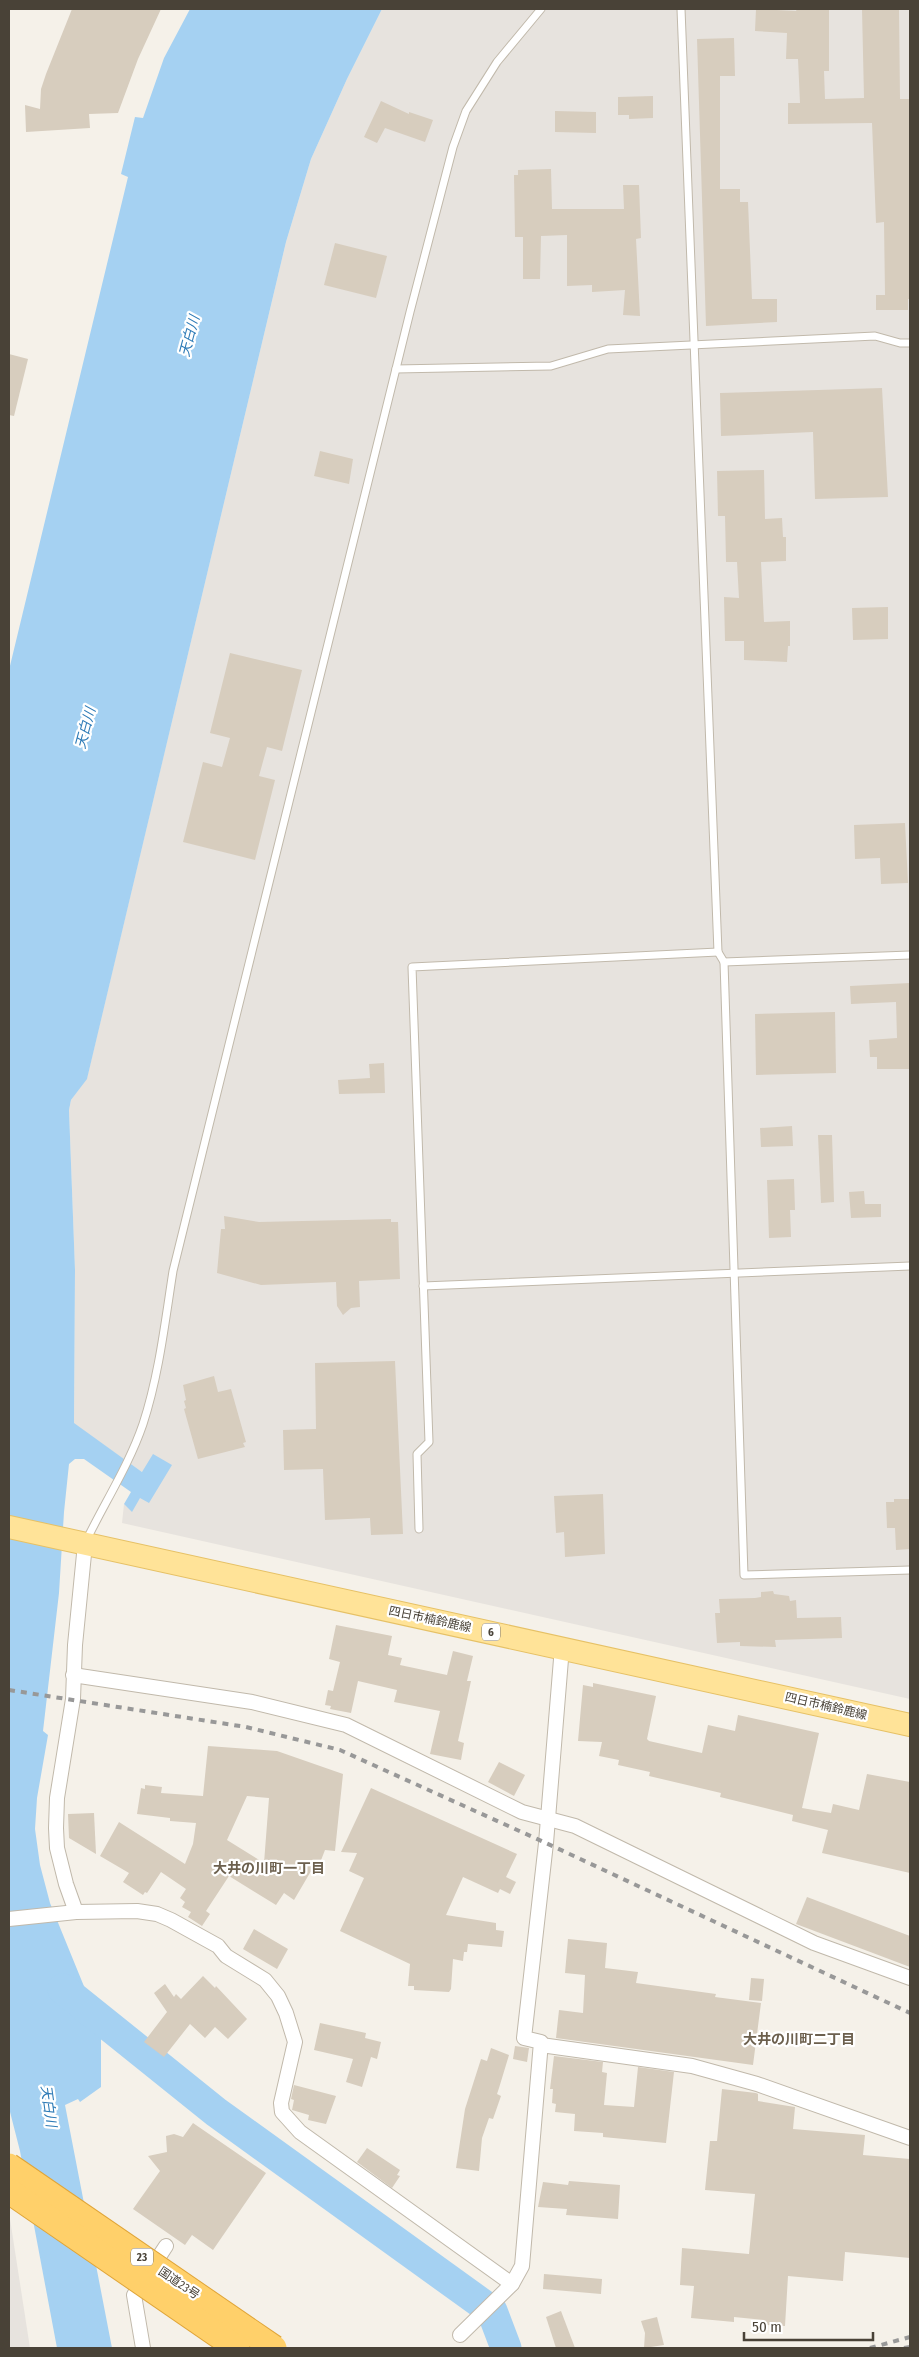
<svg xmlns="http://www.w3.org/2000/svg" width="919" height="2357" font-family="'Fira Sans Condensed','Noto Sans JP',sans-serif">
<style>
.industrial{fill:#e7e3de}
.water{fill:#a5d1f2}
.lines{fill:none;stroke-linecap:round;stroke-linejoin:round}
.river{stroke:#a5d1f2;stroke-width:31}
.building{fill:#d7cdbe;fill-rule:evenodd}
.lane-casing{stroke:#c1b9ab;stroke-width:9}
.street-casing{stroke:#c1b9ab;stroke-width:16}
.primary-casing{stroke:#e6c166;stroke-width:24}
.lane{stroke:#fff;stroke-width:7}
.street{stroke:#fff;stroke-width:14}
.primary{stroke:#ffe398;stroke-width:22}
.rail{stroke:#989898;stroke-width:4;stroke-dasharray:6 6;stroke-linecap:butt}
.highway-bridge-casing{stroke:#e0a538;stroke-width:27;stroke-linecap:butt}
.highway-bridge{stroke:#ffd06a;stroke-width:25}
.labels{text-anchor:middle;stroke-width:4.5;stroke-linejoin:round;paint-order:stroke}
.shield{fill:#fff;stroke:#807b73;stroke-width:1}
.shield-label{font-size:11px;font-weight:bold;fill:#494237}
.street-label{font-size:12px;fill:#494237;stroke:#fff}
.water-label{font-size:14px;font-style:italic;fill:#2e7bb7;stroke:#fff}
.neighbourhood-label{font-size:14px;font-weight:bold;fill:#6c604e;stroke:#fff}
</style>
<rect width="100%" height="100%" fill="#f5f1e9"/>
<!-- industrial -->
<g class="industrial">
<polygon points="382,9 910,9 910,1699 122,1523 124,1504 132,1511 142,1472 74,1424 75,1270 69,1110 71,1100 87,1078 286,242 311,159 347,79"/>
<polygon points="9,2219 10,2219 30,2348 9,2348"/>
</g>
<!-- water -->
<polygon class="water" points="190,9 382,9 347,79 311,159 286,242 87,1079 71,1100 69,1110 75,1270 74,1423 142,1472 153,1454 172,1465 149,1503 140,1498 132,1512 124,1504 131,1492 84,1459 75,1459 69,1464 64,1512 59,1593 43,1731 48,1735 37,1798 35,1829 40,1865 50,1903 101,2028 101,2087 80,2102 78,2099 65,2105 112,2348 57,2348 20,2151 9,2108 9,670 128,177 121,174 135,117 143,118 164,58"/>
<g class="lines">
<!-- river -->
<polyline class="river" points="63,1989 216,2112 492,2311 506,2348"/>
</g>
<!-- building -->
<g class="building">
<polygon points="72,9 161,9 138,59 118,113 89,114 90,128 26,132 25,105 40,109 41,89 46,74"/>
<polygon points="756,9 796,11 797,9 829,9 829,71 824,71 825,99 864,98 862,9 899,9 900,99 910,99 910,299 908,299 908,310 876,310 876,295 885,295 884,222 876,223 872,123 788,124 788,103 800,103 798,59 786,59 787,33 755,31"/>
<polygon points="734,38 735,76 720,76 720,189 740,189 740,202 748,202 752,299 777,299 777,322 706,326 697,39"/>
<polygon points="653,96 653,118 629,119 629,115 618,115 618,97"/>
<polygon points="381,101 409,114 409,112 433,120 425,142 385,128 377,143 364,137"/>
<polygon points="555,111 596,112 596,133 555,132"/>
<polygon points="551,169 552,209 624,209 623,185 639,185 641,238 636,239 640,316 623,315 625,290 592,292 592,285 567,286 567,235 541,236 540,279 523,279 523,237 515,237 514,175 518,175 518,170"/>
<polygon points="335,243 387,256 376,298 324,285"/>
<polygon points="9,354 28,359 14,416 9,415"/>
<polygon points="882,388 888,497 815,499 813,432 721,436 720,393"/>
<polygon points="320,451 353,459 349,484 314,476"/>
<polygon points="764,470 765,519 782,518 783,537 786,537 786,561 761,562 764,622 790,621 790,646 788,646 787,662 744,660 744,641 725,641 724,597 739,598 737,562 726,562 725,516 718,516 717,471"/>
<polygon points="888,607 888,639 853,640 852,608"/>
<polygon points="230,653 302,670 282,751 267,747 259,776 275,780 255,860 183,842 203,762 222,767 230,738 210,733"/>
<polygon points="905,823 908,883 881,884 880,858 855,859 854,825"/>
<polygon points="910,983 910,1069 877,1069 877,1057 870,1057 869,1040 897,1038 896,1002 851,1004 850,986"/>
<polygon points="835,1012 836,1073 756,1075 755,1014"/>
<polygon points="384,1063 385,1093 339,1094 338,1080 370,1078 369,1064"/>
<polygon points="792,1126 793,1146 761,1147 760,1128"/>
<polygon points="818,1135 832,1135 834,1202 821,1203"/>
<polygon points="794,1179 795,1210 790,1210 791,1237 769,1238 767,1180"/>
<polygon points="864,1191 865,1204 881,1204 881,1217 851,1218 849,1192"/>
<polygon points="224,1216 259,1222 391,1219 391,1222 398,1222 400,1279 359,1281 360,1307 351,1308 343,1315 337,1306 336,1282 261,1285 217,1273 221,1229 225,1229"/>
<polygon points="395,1361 403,1534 371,1535 370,1518 325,1520 323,1469 284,1470 283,1430 316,1429 315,1363"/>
<polygon points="214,1376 218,1392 231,1389 246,1442 243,1443 245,1447 198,1459 184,1409 186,1408 184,1401 186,1400 183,1385"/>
<polygon points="603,1494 605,1554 565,1557 564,1532 556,1533 554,1496"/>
<polygon points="894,1499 910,1499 910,1549 896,1550 895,1528 887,1528 886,1502 894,1502"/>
<polygon points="773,1591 774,1594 789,1596 790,1601 796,1600 797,1618 841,1617 842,1638 775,1640 776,1647 740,1646 740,1642 717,1643 715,1613 720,1613 719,1599 755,1598 761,1597 761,1592"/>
<polygon points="336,1625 392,1636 388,1655 402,1658 400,1665 447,1675 453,1651 473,1656 467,1681 471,1681 458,1741 464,1743 461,1760 430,1754 440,1711 394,1702 397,1690 358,1681 351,1713 330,1709 331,1706 325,1705 328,1690 333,1691 340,1662 329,1659"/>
<polygon points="593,1683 656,1696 647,1739 649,1741 702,1753 708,1725 735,1731 738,1715 819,1733 802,1808 831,1813 833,1804 859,1810 867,1774 910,1782 910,1873 822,1853 828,1830 792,1821 793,1815 720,1797 721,1793 649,1776 650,1772 618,1765 619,1760 599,1756 602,1742 578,1741 583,1685 593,1687"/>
<path d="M208 1746 277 1751 343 1774 335 1851 325 1850 318 1868 314 1866 294 1900 284 1893 276 1905 229 1876 206 1911 210 1914 202 1926 188 1917 191 1912 182 1907 185 1902 180 1898 186 1889 161 1872 147 1893 145 1892 143 1895 123 1882 129 1873 100 1856 119 1822 185 1864 193 1844 196 1823 170 1821V1818L137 1814 141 1788 145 1789V1785L162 1787 161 1793 203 1796ZM247 1796 269 1798 264 1863 227 1840Z"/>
<polygon points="499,1762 525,1775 514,1796 488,1782"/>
<polygon points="371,1788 517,1854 506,1877 516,1882 510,1894 500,1889 498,1893 463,1877 446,1915 496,1923 496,1930 504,1931 502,1947 468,1944 467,1952 464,1952 463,1961 453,1959 451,1989 449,1992 414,1990 414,1986 408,1986 410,1964 340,1931 364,1878 349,1871 357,1853 341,1852"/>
<polygon points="94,1813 96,1854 69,1838 68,1814"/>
<polygon points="807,1897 910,1936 910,1967 796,1924"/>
<polygon points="254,1929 288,1949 277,1969 243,1949"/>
<polygon points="568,1939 607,1943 605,1968 638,1972 636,1983 716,1994 715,1997 761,2003 753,2065 556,2038 559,2010 583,2013 585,1975 565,1973"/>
<polygon points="203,1976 215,1988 216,1986 247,2019 228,2039 215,2027 205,2038 190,2024 164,2057 144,2042 167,2012 154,1993 165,1984 174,1997 176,1994 181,1999"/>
<polygon points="751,1978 764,1979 762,2001 749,2000"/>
<polygon points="320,2023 366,2033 365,2038 381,2042 377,2059 371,2057 362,2087 346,2082 353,2059 314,2050"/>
<polygon points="515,2046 529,2048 527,2062 513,2059"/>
<polygon points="491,2048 509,2055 499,2088 497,2094 501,2096 493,2119 489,2118 482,2138 479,2171 456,2168 465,2109 481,2059 487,2061"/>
<polygon points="554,2056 603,2062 602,2072 607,2073 604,2105 634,2107 638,2067 674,2072 666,2143 603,2137 603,2133 574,2131 575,2114 555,2112 556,2104 552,2103 553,2089 550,2089"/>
<polygon points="294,2085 336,2096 326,2124 308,2120 309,2115 292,2110 294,2100 291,2099"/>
<polygon points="722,2089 756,2093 758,2094 758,2101 795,2107 793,2129 865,2135 863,2155 910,2159 910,2258 845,2252 843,2281 788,2276 785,2326 767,2325 764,2320 734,2317 734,2322 691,2318 694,2286 680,2285 682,2248 749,2254 755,2194 705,2190 710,2141 717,2141"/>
<polygon points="193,2123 266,2173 213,2250 192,2235 185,2245 133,2209 160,2171 148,2156 167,2152 166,2136 174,2134 183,2137"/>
<polygon points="367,2148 400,2170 397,2175 400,2176 392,2188 357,2162"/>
<polygon points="569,2181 620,2185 618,2219 566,2215 567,2209 538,2207 543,2182 568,2185"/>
<polygon points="544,2274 602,2279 601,2294 543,2289"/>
<polygon points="561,2311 575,2348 556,2348 546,2317"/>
<polygon points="657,2317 664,2345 644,2348 645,2333 641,2321"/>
</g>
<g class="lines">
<!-- lane casing -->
<g class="lane-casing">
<g id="lane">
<polyline points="681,9 718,952 724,962 744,1575 910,1570"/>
<polyline points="396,369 551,366 608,349 875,336 900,343 910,343"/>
<polyline points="724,962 910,955"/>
<polyline points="423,1286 910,1266"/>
<polyline points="419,1529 417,1454 429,1442 412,967 718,952"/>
<path d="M86 1541C105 1502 129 1465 143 1424 159 1375 165 1322 173 1271L410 312 453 147 466 111 497 62 541 9"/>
</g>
</g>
<!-- street casing -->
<g class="street-casing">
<g id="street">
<polyline points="73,1675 252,1702 346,1725 522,1812 575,1826 814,1943 910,1978"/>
<polyline points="76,1912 66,1884 57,1848 56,1828 57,1798 73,1699 75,1645 85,1544"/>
<polyline points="9,1919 76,1912 137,1911 157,1914 171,1920 218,1946 226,1956 265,1980 278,1996 286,2013 295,2042 281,2103 282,2112 300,2132 512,2284"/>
<polyline points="541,2045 692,2066 757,2084 910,2138"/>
<polyline points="460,2335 512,2284 522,2266 541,2042 524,2038 546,1843 562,1647"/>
<polyline points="143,2348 134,2295 166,2246"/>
</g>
</g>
<!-- primary casing -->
<g class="primary-casing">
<polyline id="primary" points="9,1527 910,1725"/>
</g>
<!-- lane -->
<use href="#lane" class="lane"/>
<!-- street -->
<use href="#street" class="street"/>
<!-- primary -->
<use href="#primary" class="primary"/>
<!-- rail -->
<g class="rail">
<polyline points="9,1690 246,1727 340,1750 546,1843 910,2013"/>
<polyline points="870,2348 910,2337"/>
<polyline points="904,2348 910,2347"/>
</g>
<!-- highway-bridge casing -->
<g class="highway-bridge-casing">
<g id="highway-bridge">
<polyline points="9,2166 274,2348"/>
<polyline points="9,2191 237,2348"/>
</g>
</g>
<!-- highway-bridge -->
<use href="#highway-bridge" class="highway-bridge"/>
</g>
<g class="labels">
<!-- shield labels -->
<g class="shield">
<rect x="482" y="1623.5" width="18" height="17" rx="4"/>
<rect x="131" y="2248.5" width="22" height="17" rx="4"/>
</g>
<g class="shield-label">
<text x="491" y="1636">6</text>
<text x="142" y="2261">23</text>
</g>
<!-- street labels -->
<g class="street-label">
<text transform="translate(430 1619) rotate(12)" y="4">四日市楠鈴鹿線</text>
<text transform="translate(826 1706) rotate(13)" y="4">四日市楠鈴鹿線</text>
<text transform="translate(179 2283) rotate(34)" y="4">国道23号</text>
</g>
<!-- water labels -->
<g class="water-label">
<text transform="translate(189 336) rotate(-75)" y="5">天白川</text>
<text transform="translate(85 728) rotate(-75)" y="5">天白川</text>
<text transform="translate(49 2106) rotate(82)" y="5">天白川</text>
</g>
<!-- neighbourhood labels -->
<g class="neighbourhood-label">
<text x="269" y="1873">大井の川町一丁目</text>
<text x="799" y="2044">大井の川町二丁目</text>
</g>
</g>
<!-- border -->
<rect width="919" height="2357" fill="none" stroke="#494237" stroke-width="20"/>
<!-- scale -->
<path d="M744 2332v8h129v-8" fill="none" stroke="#494237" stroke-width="2.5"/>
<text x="752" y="2332" font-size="15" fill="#494237" stroke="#ffffff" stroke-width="4" paint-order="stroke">50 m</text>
</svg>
